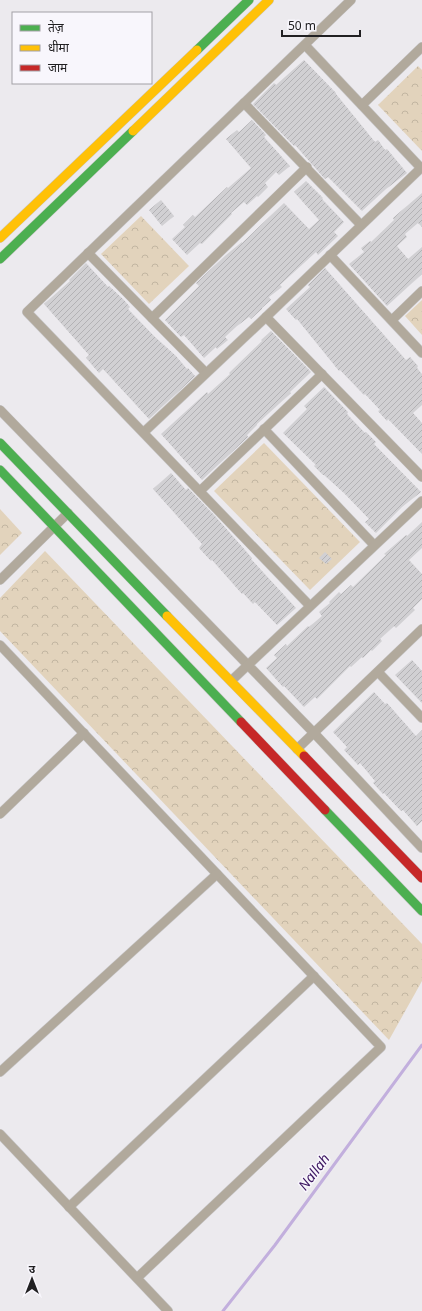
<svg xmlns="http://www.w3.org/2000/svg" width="422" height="1311" font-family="'Noto Sans','Noto Sans Devanagari',sans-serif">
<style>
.forest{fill:url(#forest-crowns)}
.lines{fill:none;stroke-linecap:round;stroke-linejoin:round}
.stream{stroke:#c2afdd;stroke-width:3}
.building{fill:url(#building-hatch)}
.street-casing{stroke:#c7c6c8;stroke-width:10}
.fast-casing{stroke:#c7c6c8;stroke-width:10}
.slow-casing{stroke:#c7c6c8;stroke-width:10}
.jam-casing{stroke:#c7c6c8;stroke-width:10}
.street{stroke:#b1a99c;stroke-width:9}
.fast{stroke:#4caf50;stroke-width:9}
.slow{stroke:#ffc107;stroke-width:9}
.jam{stroke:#c62828;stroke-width:9}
.labels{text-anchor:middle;stroke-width:3;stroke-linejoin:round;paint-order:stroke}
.water-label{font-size:14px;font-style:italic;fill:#3c1661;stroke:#f8f6fc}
</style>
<defs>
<pattern id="forest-crowns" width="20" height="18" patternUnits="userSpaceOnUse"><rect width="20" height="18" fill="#e2d3bc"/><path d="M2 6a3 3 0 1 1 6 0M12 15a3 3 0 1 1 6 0" fill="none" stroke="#c2b5a1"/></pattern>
<pattern id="building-hatch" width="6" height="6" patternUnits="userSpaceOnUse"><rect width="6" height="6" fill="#d1d0d3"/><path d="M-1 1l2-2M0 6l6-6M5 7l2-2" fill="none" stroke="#b3b2b5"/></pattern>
</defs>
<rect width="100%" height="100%" fill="#eceaee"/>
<!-- forest -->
<g class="forest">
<polygon points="418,66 422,70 422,151 378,105"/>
<polygon points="141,216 189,266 149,304 101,254"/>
<polygon points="422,300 422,335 405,316"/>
<polygon points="264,443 360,542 310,590 214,491"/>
<polygon points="0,509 22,533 0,555"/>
<polygon points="45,551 422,944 422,981 389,1040 0,631 0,598"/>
</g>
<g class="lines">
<!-- stream -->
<polyline class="stream" points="223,1311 275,1245 422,1045"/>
</g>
<!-- building -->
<g class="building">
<polygon points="304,60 336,93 336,94 375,142 378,140 385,150 387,149 407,173 386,189 362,211 328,177 325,179 295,145 294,146 253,104 274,83 276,85"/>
<polygon points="252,120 266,135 264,137 290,166 279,175 276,172 265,183 268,187 258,197 257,196 247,205 244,202 231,213 232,214 202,244 200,243 187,255 172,239 185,227 183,225 193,215 195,217 227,187 228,188 251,168 226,139 237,130 239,132"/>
<polygon points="306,181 323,198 322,199 344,222 334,232 338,236 318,255 316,252 280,285 282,287 269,297 271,300 262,308 262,309 251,319 249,317 237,326 225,337 228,340 217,349 216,347 204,358 184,335 181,337 165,320 199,286 196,283 226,255 242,242 242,243 284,203 309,229 319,220 294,192"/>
<polygon points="422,193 422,227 418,223 405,234 407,237 397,246 408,259 422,247 422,274 387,306 349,264 364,252 361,248 370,241 371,242 394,220 393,218"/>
<polygon points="161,200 174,216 162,226 149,210"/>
<polygon points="86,263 108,287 109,286 123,299 130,307 128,309 154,336 176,356 187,369 188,368 195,376 149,419 103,369 99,373 86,358 89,355 44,304 70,281 69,280"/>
<polygon points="325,268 406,360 410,357 418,366 417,368 422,374 422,405 413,413 422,423 422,454 388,419 387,421 378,411 380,410 365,394 364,395 340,370 339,371 297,319 296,320 286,309 310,287 308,285"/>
<polygon points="271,331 311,372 290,392 291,393 257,424 257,425 247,435 248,437 202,480 161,434 207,392 208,394 230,374 229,373 262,341 261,340"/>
<polygon points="324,387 348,412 347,414 365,433 366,432 376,442 374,444 421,492 402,507 376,533 365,522 369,519 344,493 324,475 323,475 314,466 316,465 283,433 307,409 304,406"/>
<polygon points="171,473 186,490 188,488 215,516 252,558 251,559 296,608 277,625 255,602 253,604 243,593 242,594 212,560 211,561 199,548 202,544 153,489"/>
<polygon points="422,522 422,548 409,560 422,574 422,599 413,608 415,610 396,628 394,626 380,639 382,641 372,651 371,650 363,658 362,657 351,667 350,666 317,699 315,697 304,707 284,686 283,687 266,668 277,658 274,655 286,644 287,646 308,626 309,627 322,616 319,612 330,603 329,602 339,592 341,594 351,585 353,587 386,555 384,554 406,535 407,536"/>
<polygon points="325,552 332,559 326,564 319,558"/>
<polygon points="412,660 422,671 422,703 395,675"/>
<polygon points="374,692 385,704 387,703 416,736 422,730 422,821 417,826 403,810 401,811 384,793 383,794 373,783 375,781 360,763 358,765 344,750 347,747 333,732"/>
</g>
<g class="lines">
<!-- street casing -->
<g class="street-casing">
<g id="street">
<polyline points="305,45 421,168"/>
<polyline points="244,103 361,225"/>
<polyline points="362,105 422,47"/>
<polyline points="88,253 206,373"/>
<polyline points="330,255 422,353"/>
<polyline points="266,317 422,477"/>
<polyline points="152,318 307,167"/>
<polyline points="392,320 422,291"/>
<polyline points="0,410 314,733 422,848"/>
<polyline points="264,429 374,545"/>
<polyline points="144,432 266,317 422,167"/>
<polyline points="200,491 322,374"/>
<polyline points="0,580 68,513"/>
<polyline points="310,606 27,312 351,0"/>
<polyline points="0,645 381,1047 137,1278"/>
<polyline points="378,672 422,718"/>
<polyline points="231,681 422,501"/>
<polyline points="297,749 422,629"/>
<polyline points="0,814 84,733"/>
<polyline points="0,1072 217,874"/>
<polyline points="0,1134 168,1311"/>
<polyline points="69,1207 314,976"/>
</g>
</g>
<!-- fast casing -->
<g class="fast-casing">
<g id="fast">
<polyline points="197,50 249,0"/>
<polyline points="0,259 133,131"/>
<polyline points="0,443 167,616"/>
<polyline points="0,470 241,722"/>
<polyline points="325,810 422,911"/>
</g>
</g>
<!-- slow casing -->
<g class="slow-casing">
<g id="slow">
<polyline points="133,131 269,0"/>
<polyline points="0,238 197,50"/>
<polyline points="167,616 304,756"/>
</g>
</g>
<!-- jam casing -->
<g class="jam-casing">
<g id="jam">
<polyline points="241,722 325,810"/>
<polyline points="304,756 422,878"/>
</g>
</g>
<!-- street -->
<use href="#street" class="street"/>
<!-- fast -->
<use href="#fast" class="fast"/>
<!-- slow -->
<use href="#slow" class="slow"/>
<!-- jam -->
<use href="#jam" class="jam"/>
</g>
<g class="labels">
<!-- water labels -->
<g class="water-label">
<text transform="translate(314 1172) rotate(-53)" y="5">Nallah</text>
</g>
</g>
<!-- legend -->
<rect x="12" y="12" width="140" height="72" fill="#f8f6fc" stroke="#a2a0a5"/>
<rect x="20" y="25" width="20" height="6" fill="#4caf50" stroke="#a2a0a5"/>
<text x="48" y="32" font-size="12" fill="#212022">तेज़</text>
<rect x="20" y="45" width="20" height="6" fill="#ffc107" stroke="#a2a0a5"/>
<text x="48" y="52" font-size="12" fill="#212022">धीमा</text>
<rect x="20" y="65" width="20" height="6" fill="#c62828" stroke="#a2a0a5"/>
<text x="48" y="72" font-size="12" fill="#212022">जाम</text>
<!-- north arrow -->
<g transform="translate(32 1279)" stroke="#f8f6fc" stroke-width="3" paint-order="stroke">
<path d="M0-3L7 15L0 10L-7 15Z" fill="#212022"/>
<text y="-6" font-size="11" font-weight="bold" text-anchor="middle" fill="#212022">उ</text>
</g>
<!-- scale -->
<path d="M282 30v6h78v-6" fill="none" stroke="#212022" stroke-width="2"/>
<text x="288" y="30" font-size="12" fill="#212022" stroke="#f8f6fc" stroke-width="3" paint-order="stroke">50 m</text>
</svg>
